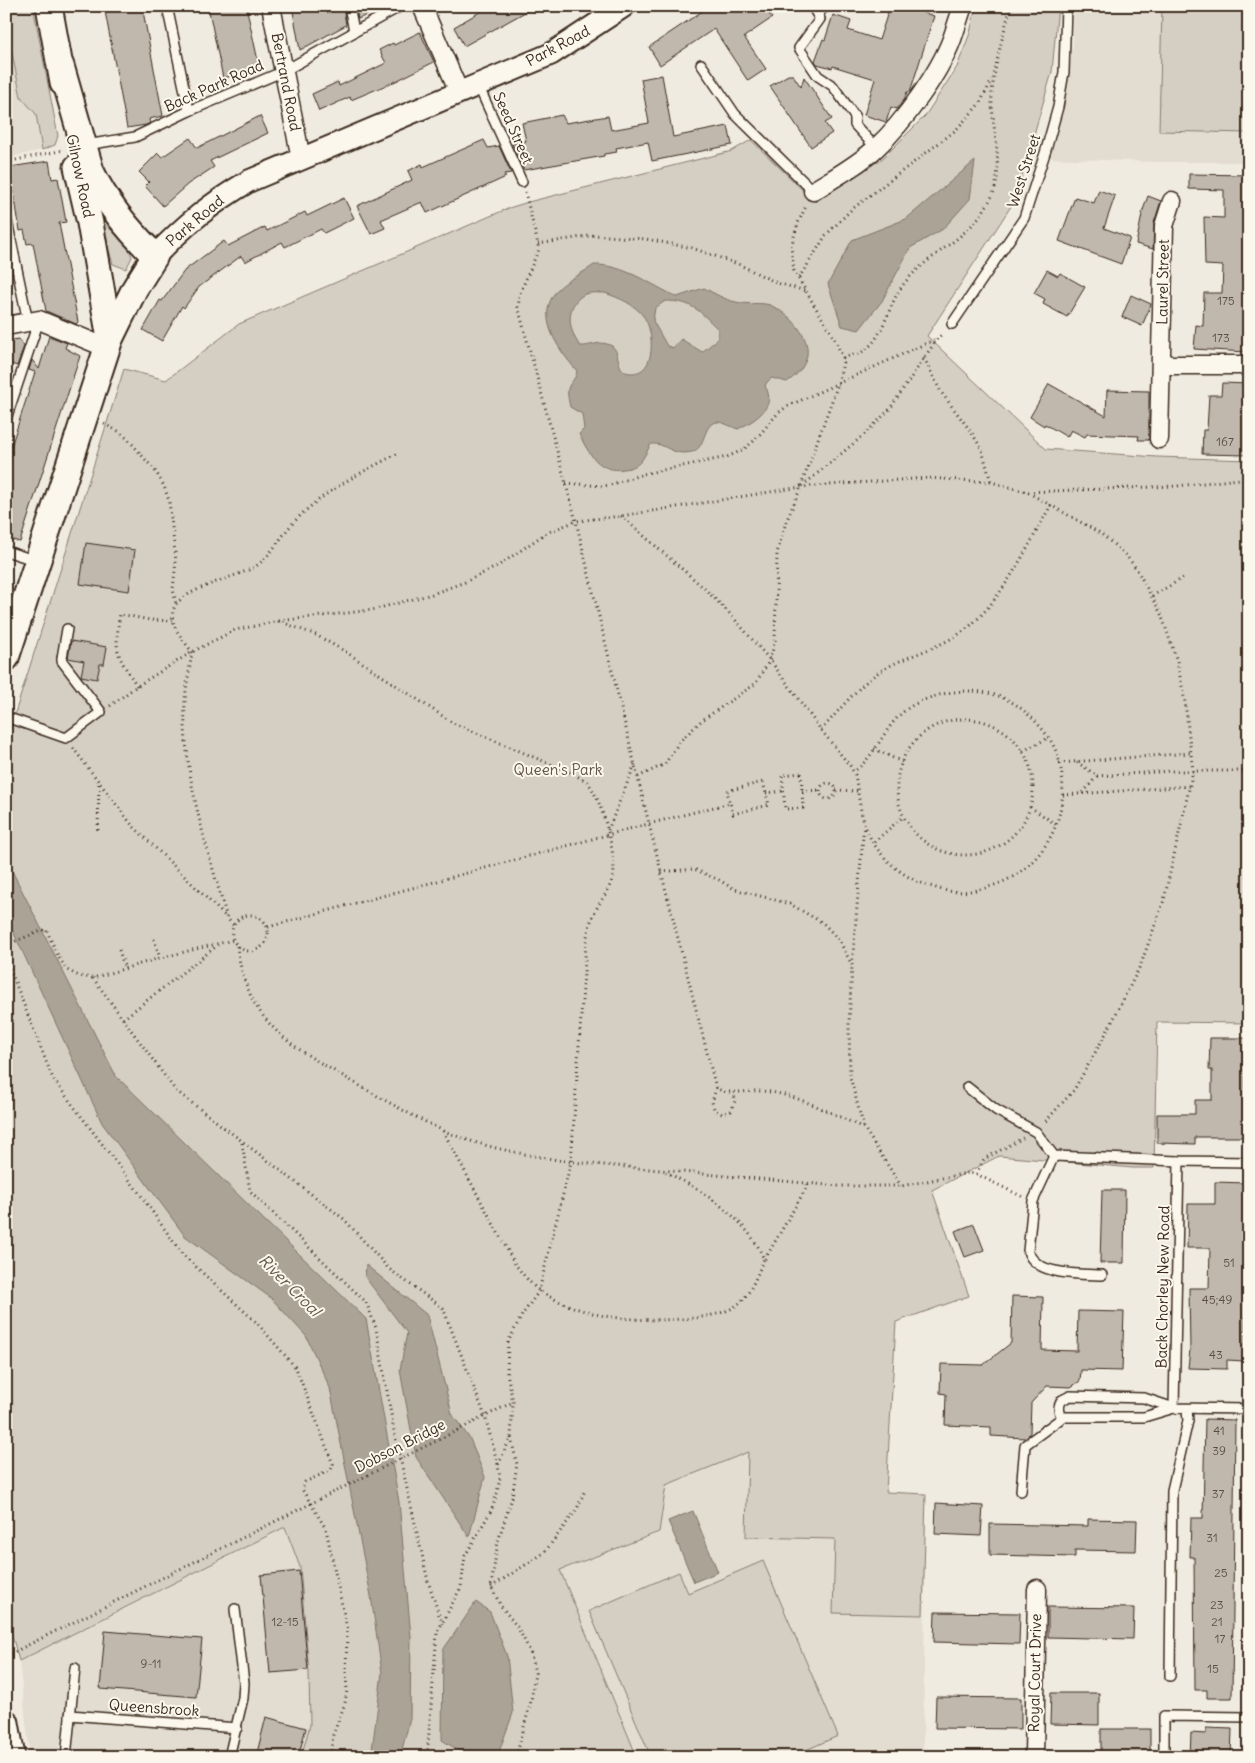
<svg xmlns="http://www.w3.org/2000/svg" width="1255" height="1763" font-family="Delius,sans-serif">
<style>
.built{fill:#e2dcd1}
.green{fill:#d5cec3;stroke:#887c70}
.water{fill:#aca397;stroke:#7f7367;fill-rule:evenodd}
.building{fill:#c0b8ad;stroke:#3b2a1e}
.lines{fill:none;stroke-linecap:round;stroke-linejoin:round}
.service-casing{stroke:#3b2a1e;stroke-width:12}
.minor-casing{stroke:#3b2a1e;stroke-width:21}
.tertiary-casing{stroke:#3b2a1e;stroke-width:25}
.secondary-casing{stroke:#3b2a1e;stroke-width:29}
.path{stroke:#3b2a1e;stroke-width:3;stroke-dasharray:1 4;stroke-linecap:butt}
.service{stroke:#fbf7ec;stroke-width:9}
.minor{stroke:#fbf7ec;stroke-width:18}
.tertiary{stroke:#fbf7ec;stroke-width:21}
.secondary{stroke:#fbf7ec;stroke-width:25}
.path-bridge{stroke:#3b2a1e;stroke-width:3;stroke-dasharray:1 4;stroke-linecap:butt}
.labels{text-anchor:middle;stroke-width:4;stroke-linejoin:round;paint-order:stroke}
.number-label{font-size:12px;fill:#5c4e42}
.street-label{font-size:15px;fill:#3b2a1e;stroke:#fbf7ec}
.park-label{font-size:15px;fill:#625347;stroke:#fbf7ec}
.water-label{font-size:16px;font-style:italic;fill:#635448;stroke:#fbf7ec}
</style>
<rect width="100%" height="100%" fill="#f0ebe0"/>
<filter id="ink" filterUnits="userSpaceOnUse"><feTurbulence type="fractalNoise" baseFrequency=".02" numOctaves="2"/><feDisplacementMap in="SourceGraphic" scale="10" xChannelSelector="R" yChannelSelector="G"/><feConvolveMatrix kernelMatrix="1 2 1 2 8 2 1 2 1" color-interpolation-filters="sRGB"/></filter>
<g filter="url(#ink)">
<!-- built -->
<g class="built">
<polygon points="1074,6 1249,6 1249,162 1154,162 1051,158 1066,89 1073,45"/>
<polygon points="6,24 21,97 36,114 42,150 6,158"/>
<polygon points="748,1452 834,1492 926,1494 923,1757 637,1757 560,1570 659,1533 666,1485"/>
<polygon points="286,1527 300,1567 309,1674 310,1725 301,1757 30,1757 19,1661"/>
</g>
<!-- green -->
<g class="green">
<polygon points="6,6 33,6 58,136 55,145 42,150 36,114 21,97 6,24"/>
<polygon points="976,6 1058,6 1052,72 1015,200 927,336 1046,449 1157,457 1249,460 1249,1023 1157,1022 1154,1168 1133,1168 999,1156 932,1190 969,1296 896,1322 886,1492 926,1494 923,1615 833,1613 835,1539 746,1537 748,1452 666,1485 659,1532 560,1570 637,1757 301,1757 310,1725 309,1674 300,1567 285,1527 19,1661 6,1613 6,734 10,729 124,369 166,380 239,324 509,208 528,202 732,151 751,140 815,202 883,158 925,116 957,67 970,33"/>
<polygon points="1162,6 1249,6 1249,133 1159,131"/>
<polygon points="105,224 128,246 132,257 126,269 113,264 103,230"/>
<polygon points="763,1561 838,1736 790,1757 651,1757 589,1611 679,1572 688,1593"/>
</g>
<!-- water -->
<g class="water">
<polygon points="975,161 970,199 943,229 910,248 882,301 859,330 842,326 828,284 852,240 906,219"/>
<path d="M594 265C622 264 652 285 677 297L704 288C714 293 725 300 736 302 747 305 760 302 770 305 777 308 785 314 790 318 812 340 815 363 787 382L772 378 767 382 765 386C778 407 754 421 738 429 732 427 725 423 719 422 702 421 707 448 692 452 671 457 666 442 651 444 648 449 645 456 641 461 637 466 631 468 624 469 599 473 589 454 579 434L584 429 582 414 570 407C569 401 566 392 569 386 572 381 576 378 577 371 559 350 533 316 558 289 567 280 583 273 594 265ZM605 293C619 298 635 304 644 317 654 331 657 374 631 373 614 373 622 350 610 345 599 340 590 347 580 346 568 330 564 305 585 294 590 292 600 293 605 293ZM665 301C693 301 699 311 718 329V339L702 352 681 339 673 348 667 346 653 321 655 308Z"/>
<polygon points="6,859 116,1076 366,1319 399,1502 411,1637 410,1719 400,1757 368,1757 372,1750 382,1673 371,1596 330,1388 306,1336 271,1298 185,1236 102,1123 6,916"/>
<polygon points="366,1265 427,1315 452,1414 470,1439 485,1477 469,1537 416,1457 400,1370 407,1333 365,1277"/>
<polygon points="693,1511 718,1572 694,1582 668,1521"/>
<polygon points="476,1602 490,1612 507,1656 513,1713 497,1757 469,1757 442,1740 443,1650"/>
</g>
<!-- building -->
<g class="building">
<polygon points="104,6 142,6 163,116 149,119 150,123 146,125 127,128"/>
<polygon points="208,6 246,6 260,70 234,81 233,76 223,78"/>
<polygon points="292,6 343,6 346,25 300,50"/>
<polygon points="355,6 386,6 358,19"/>
<polygon points="490,6 536,6 464,46 454,27"/>
<polygon points="710,6 763,6 772,18 744,37 766,69 748,81 714,29 660,65 649,47"/>
<polygon points="890,6 902,6 934,16 910,92 907,92 904,100 897,109 891,107 886,122 864,115 875,79 833,66 832,68 817,64 815,61 823,39 825,40 833,15 851,21 848,30 879,40"/>
<polygon points="420,32 434,62 396,81 351,100 350,97 319,111 312,94 338,82 339,86 386,63 379,50 393,43 394,45"/>
<polygon points="662,75 673,137 728,126 732,145 652,161 648,142 616,148 617,152 604,154 604,156 524,170 512,144 526,141 522,123 562,115 566,123 608,116 611,130 649,123 641,79"/>
<polygon points="788,75 793,75 801,87 804,77 832,119 825,123 832,133 811,147 770,86"/>
<polygon points="260,116 268,133 210,161 214,167 188,184 163,206 145,186 149,182 139,172 158,153 162,157 190,138 197,148"/>
<polygon points="484,140 488,148 499,146 511,173 504,174 506,177 427,213 422,202 381,220 385,228 371,234 357,206 412,180 408,171 422,164 423,167 443,158"/>
<polygon points="49,161 52,179 58,178 66,222 59,223 78,322 76,324 46,311 33,243 27,244 24,230 20,231 10,167"/>
<polygon points="1189,174 1249,175 1249,285 1246,352 1194,349 1196,325 1203,326 1204,293 1222,293 1223,266 1205,265 1204,217 1224,218 1224,190 1189,189"/>
<polygon points="1099,190 1115,196 1104,228 1130,238 1121,264 1059,241 1075,197 1094,203"/>
<polygon points="1148,196 1161,201 1154,223 1153,249 1136,244 1143,210"/>
<polygon points="344,198 354,218 324,233 321,229 285,247 282,242 245,262 241,256 199,287 184,308 182,306 162,341 143,330 160,300 162,301 185,270 224,241 228,246 265,227 267,231 305,212 307,216"/>
<polygon points="1047,270 1058,276 1060,273 1085,287 1067,317 1043,304 1045,299 1034,293"/>
<polygon points="1131,295 1151,304 1142,326 1122,317"/>
<polygon points="49,336 67,343 65,348 80,356 20,542 6,538 6,462 35,372 29,370 32,360 39,369"/>
<polygon points="19,339 24,346 17,366 6,362 6,341"/>
<polygon points="1222,383 1249,384 1248,455 1202,454 1203,430 1207,430 1209,395 1221,395"/>
<polygon points="1049,384 1106,416 1107,390 1149,391 1149,440 1138,440 1139,436 1087,434 1085,437 1071,430 1067,437 1045,424 1044,426 1030,417"/>
<polygon points="86,543 135,550 129,591 80,584"/>
<polygon points="71,641 107,647 104,664 100,664 97,679 81,676 84,661 68,658"/>
<polygon points="1210,1038 1249,1038 1248,1071 1245,1071 1244,1137 1195,1137 1195,1144 1157,1143 1157,1114 1195,1114 1195,1100 1212,1100 1212,1070 1209,1070"/>
<polygon points="1215,1182 1247,1183 1244,1361 1227,1360 1227,1369 1188,1368 1190,1350 1189,1288 1209,1288 1210,1248 1187,1248 1188,1204 1215,1204"/>
<polygon points="1102,1190 1125,1190 1124,1263 1100,1263"/>
<polygon points="974,1224 984,1250 965,1257 955,1231"/>
<polygon points="1012,1296 1043,1297 1042,1350 1077,1351 1078,1311 1124,1312 1122,1371 1081,1370 1080,1381 1071,1387 1047,1386 1031,1403 1030,1433 1025,1438 991,1436 991,1427 945,1425 946,1394 940,1393 941,1364 983,1365 1011,1343"/>
<polygon points="1205,1419 1235,1420 1232,1698 1207,1698 1207,1690 1195,1690 1194,1557 1190,1557 1191,1518 1203,1518"/>
<polygon points="936,1503 983,1506 981,1536 935,1534"/>
<polygon points="1088,1519 1137,1520 1136,1551 1075,1550 1075,1557 990,1555 990,1524 1088,1526"/>
<polygon points="299,1571 308,1670 270,1673 261,1575"/>
<polygon points="1048,1607 1134,1608 1133,1639 1048,1637"/>
<polygon points="935,1612 1020,1613 1019,1644 934,1642"/>
<polygon points="105,1631 202,1639 196,1697 100,1689"/>
<polygon points="1051,1693 1099,1693 1099,1725 1050,1724"/>
<polygon points="936,1697 1021,1698 1021,1729 935,1728"/>
<polygon points="266,1717 306,1728 298,1757 256,1757"/>
<polygon points="1206,1728 1232,1729 1231,1757 1190,1757 1191,1733 1206,1734"/>
<rect x="1101" y="1729" width="49" height="28"/>
</g>
<g class="lines">
<!-- service casing -->
<g class="service-casing">
<g id="service">
<polyline points="167,6 189,111"/>
<polyline points="349,6 354,31"/>
<polyline points="812,6 820,19 799,48 818,76 833,86 855,117 855,125 876,148"/>
<polyline points="817,14 826,6"/>
<polyline points="701,64 735,114 813,191"/>
<polyline points="478,85 522,182"/>
<polyline points="86,145 135,137 189,111 284,71 401,6"/>
<polyline points="6,216 28,322"/>
<polyline points="952,324 1024,218 1046,150 1058,107 1064,72 1066,6"/>
<polyline points="6,419 39,320"/>
<polyline points="6,551 37,561"/>
<polyline points="6,717 66,738 101,712 62,661 62,658 67,629"/>
<polyline points="967,1087 996,1110 1036,1132 1054,1156 1179,1161 1249,1162"/>
<path d="M1054 1156 1033 1201 1028 1251C1035 1276 1081 1274 1102 1275"/>
<path d="M1174 1408 1144 1398 1070 1396 1062 1400C1058 1406 1058 1412 1063 1417H1144L1174 1408 1249 1409"/>
<polyline points="1174,1408 1179,1161"/>
<polyline points="1021,1491 1025,1445 1063,1417"/>
<polyline points="1170,1676 1172,1490 1188,1421 1187,1409"/>
<polyline points="70,1715 237,1728"/>
<polyline points="66,1757 75,1668"/>
<polyline points="229,1757 243,1698 244,1683 235,1609"/>
<polyline points="1164,1757 1164,1716 1249,1717"/>
</g>
</g>
<!-- minor casing -->
<g class="minor-casing">
<g id="minor">
<polyline points="271,6 301,159"/>
<polyline points="422,6 459,92"/>
<path d="M813 191C834 178 858 165 876 148 903 123 939 74 952 39 956 28 959 17 963 6"/>
<polyline points="6,326 39,320 107,348"/>
<polyline points="1162,365 1249,365"/>
<polyline points="1159,439 1164,226 1172,201"/>
<polyline points="1034,1757 1037,1589"/>
</g>
</g>
<!-- tertiary casing -->
<g class="tertiary-casing">
<path id="tertiary" d="M155 256C186 224 210 204 249 181L551 54 624 6"/>
</g>
<!-- secondary casing -->
<g class="secondary-casing">
<g id="secondary">
<polyline points="49,6 63,83"/>
<polyline points="77,167 90,223 110,339"/>
<path d="M6 658 110 339 135 288 155 256C129 231 106 203 91 171L61 66"/>
<polyline points="6,1723 12,1757"/>
</g>
</g>
<!-- path -->
<g class="path">
<polyline points="6,162 64,150"/>
<path d="M525 192 538 244V251L520 293 518 307 576 521 649 824 716 1088C729 1096 748 1090 762 1091 798 1094 832 1114 864 1128"/>
<polyline points="538,244 595,235 646,239 692,248 738,264 777,283 806,291"/>
<polyline points="799,278 826,235 851,210 956,130 980,103 992,80"/>
<path d="M843 358C848 356 853 355 858 354 884 343 887 305 903 285 922 260 951 247 972 225 979 218 985 209 990 200 1007 171 990 125 992 92 995 63 1003 35 1011 6"/>
<polyline points="924,358 941,392 972,433 982,450 991,482"/>
<polyline points="104,424 118,431 128,439 156,472 164,486 169,501 176,561 173,589 176,604"/>
<polyline points="566,483 602,486 610,485 643,474 727,457 743,450 755,440 778,413 786,407 936,339"/>
<polyline points="801,486 838,384 843,363 843,358 835,340 794,271 791,247 798,223 806,206"/>
<polyline points="1028,492 1177,486 1249,478"/>
<path d="M621 516 704 588 731 615 770 660 821 730 851 767 855 775C859 795 860 818 870 837 882 860 905 879 930 886 936 888 942 890 948 891 965 894 984 889 1000 883 1050 863 1076 803 1056 751 1050 736 1036 721 1023 710 993 685 951 687 917 703 885 718 880 754 853 772"/>
<polyline points="1152,596 1183,578"/>
<polyline points="279,621 372,610 432,594 465,582 498,566 546,533 576,521 621,516 801,487 927,478 991,482 1027,492 1100,533 1124,553 1136,568 1161,614 1177,661 1185,702 1193,771 1164,900 1141,964 1109,1028 1074,1090 1044,1123"/>
<path d="M137 686C116 653 114 654 120 614L150 620 173 621"/>
<path d="M110 706 137 686 192 652 235 630 279 621 316 635 346 652 453 723 574 774C578 777 583 779 587 782 601 796 618 859 613 877 609 892 598 903 592 918 589 926 587 935 586 944L571 1162 539 1291 522 1315 508 1342 507 1373 513 1402 511 1437 498 1465 500 1478 497 1493 492 1509 465 1556 461 1587 437 1633 427 1757"/>
<circle cx="965" cy="787" r="68"/>
<path d="M821 730C838 712 862 681 884 669 914 652 944 648 971 625 1005 595 1029 544 1051 505"/>
<polyline points="73,748 132,825 226,917"/>
<polyline points="874,749 902,762"/>
<polyline points="1023,751 1048,738"/>
<polyline points="1077,762 1097,776 1083,793"/>
<polyline points="1059,763 1190,753"/>
<polygon points="801,773 803,808 785,809 782,775"/>
<polyline points="1097,776 1172,771 1249,771"/>
<polyline points="638,777 665,764 679,742 701,721 755,684 770,660 775,641 777,553 786,522 801,487 865,434 889,410 937,339 943,333"/>
<polygon points="763,782 769,805 733,814 727,791"/>
<circle cx="828" cy="791" r="8"/>
<polyline points="836,790 858,791"/>
<polyline points="802,791 820,790"/>
<polyline points="766,793 783,791"/>
<polyline points="1063,795 1190,786"/>
<polyline points="1030,807 1057,825"/>
<polyline points="864,824 852,966 849,1023 850,1077 864,1128 901,1186"/>
<polyline points="98,830 99,783"/>
<polyline points="608,830 635,764"/>
<polyline points="874,842 904,816"/>
<polyline points="661,872 694,869 719,880 734,889 790,904 823,923 839,940 852,965"/>
<circle cx="250" cy="933" r="18"/>
<path d="M233 925 227 918C207 847 182 775 185 701 186 685 190 668 192 652 183 639 166 623 175 606 185 589 235 577 253 568 270 558 280 537 293 523 323 491 360 473 397 454"/>
<polyline points="268,927 629,829 730,803"/>
<polyline points="154,939 160,958"/>
<polyline points="6,945 46,929 58,956 67,970 79,976 93,978 160,958 233,940"/>
<path d="M237 946C240 969 247 994 261 1013 280 1040 310 1057 338 1073 372 1093 406 1113 442 1130 482 1148 528 1155 571 1162L838 1186H901L968 1173 976 1174 984 1159 1023 1138"/>
<polyline points="119,950 125,969"/>
<polyline points="6,959 53,1079 140,1194 182,1254 257,1323 296,1368 333,1464 331,1470 305,1482 302,1489 326,1529 347,1629 346,1675 347,1690 345,1703 333,1735 330,1757"/>
<polyline points="93,978 175,1090 344,1219 389,1269 443,1308 485,1416 498,1465"/>
<polyline points="123,1019 218,945"/>
<polyline points="716,1088 712,1102 714,1109 722,1114 731,1111 735,1101 734,1092"/>
<path d="M443 1131 515 1264C522 1273 531 1285 541 1292 560 1303 583 1312 605 1316 635 1321 713 1324 737 1305 751 1295 757 1274 764 1259 761 1254 759 1247 755 1242 734 1210 699 1189 666 1172"/>
<polyline points="242,1143 250,1191 366,1302 376,1328 394,1431 428,1581 442,1624"/>
<polyline points="976,1174 1023,1197"/>
<polyline points="765,1259 809,1183"/>
<polyline points="474,1422 513,1402"/>
<polyline points="511,1438 517,1464 512,1498 498,1541 491,1587 501,1606 518,1628 530,1651 535,1673 531,1701 516,1757"/>
<polyline points="491,1587 544,1553 577,1509 585,1490"/>
<polyline points="6,1656 336,1491"/>
</g>
<!-- service -->
<use href="#service" class="service"/>
<!-- minor -->
<use href="#minor" class="minor"/>
<!-- tertiary -->
<use href="#tertiary" class="tertiary"/>
<!-- secondary -->
<use href="#secondary" class="secondary"/>
<!-- path-bridge -->
<polyline class="path-bridge" points="336,1491 474,1422"/>
</g>
</g>
<g class="labels">
<!-- number labels -->
<g class="number-label">
<text x="1226" y="305">175</text>
<text x="1221" y="342">173</text>
<text x="1225" y="446">167</text>
<text x="1229" y="1267">51</text>
<text x="1217" y="1304">45;49</text>
<text x="1216" y="1359">43</text>
<text x="1219" y="1435">41</text>
<text x="1219" y="1455">39</text>
<text x="1218" y="1498">37</text>
<text x="1212" y="1542">31</text>
<text x="1221" y="1577">25</text>
<text x="1217" y="1609">23</text>
<text x="285" y="1626">12-15</text>
<text x="1217" y="1626">21</text>
<text x="1220" y="1643">17</text>
<text x="151" y="1668">9-11</text>
<text x="1213" y="1673">15</text>
</g>
<!-- street labels -->
<g class="street-label">
<text transform="translate(558 46) rotate(-28)" y="5">Park Road</text>
<text transform="translate(286 82) rotate(79)" y="5">Bertrand Road</text>
<text transform="translate(214 86) rotate(-24)" y="5">Back Park Road</text>
<text transform="translate(513 128) rotate(66)" y="5">Seed Street</text>
<text transform="translate(1024 171) rotate(-72)" y="5">West Street</text>
<text transform="translate(80 176) rotate(78)" y="5">Gilnow Road</text>
<text transform="translate(195 221) rotate(-40)" y="5">Park Road</text>
<text transform="translate(1163 282) rotate(-89)" y="5">Laurel Street</text>
<text transform="translate(1163 1287) rotate(-89)" y="5">Back Chorley New Road</text>
<text transform="translate(400 1446) rotate(-27)" y="5">Dobson Bridge</text>
<text transform="translate(1035 1673) rotate(-89)" y="5">Royal Court Drive</text>
<text transform="translate(154 1708) rotate(4)" y="5">Queensbrook</text>
</g>
<!-- park labels -->
<g class="park-label">
<text x="558" y="775">Queen's Park</text>
</g>
<!-- water labels -->
<g class="water-label">
<text transform="translate(290 1285) rotate(45)" y="6">River Croal</text>
</g>
</g>
<!-- margin -->
<rect width="1255" height="1763" fill="none" stroke="#fbf7ec" stroke-width="25"/>
<rect x="12" y="12" width="1230" height="1738" fill="none" stroke="#3b2a1e" stroke-width="2" filter="url(#ink)"/>
</svg>
